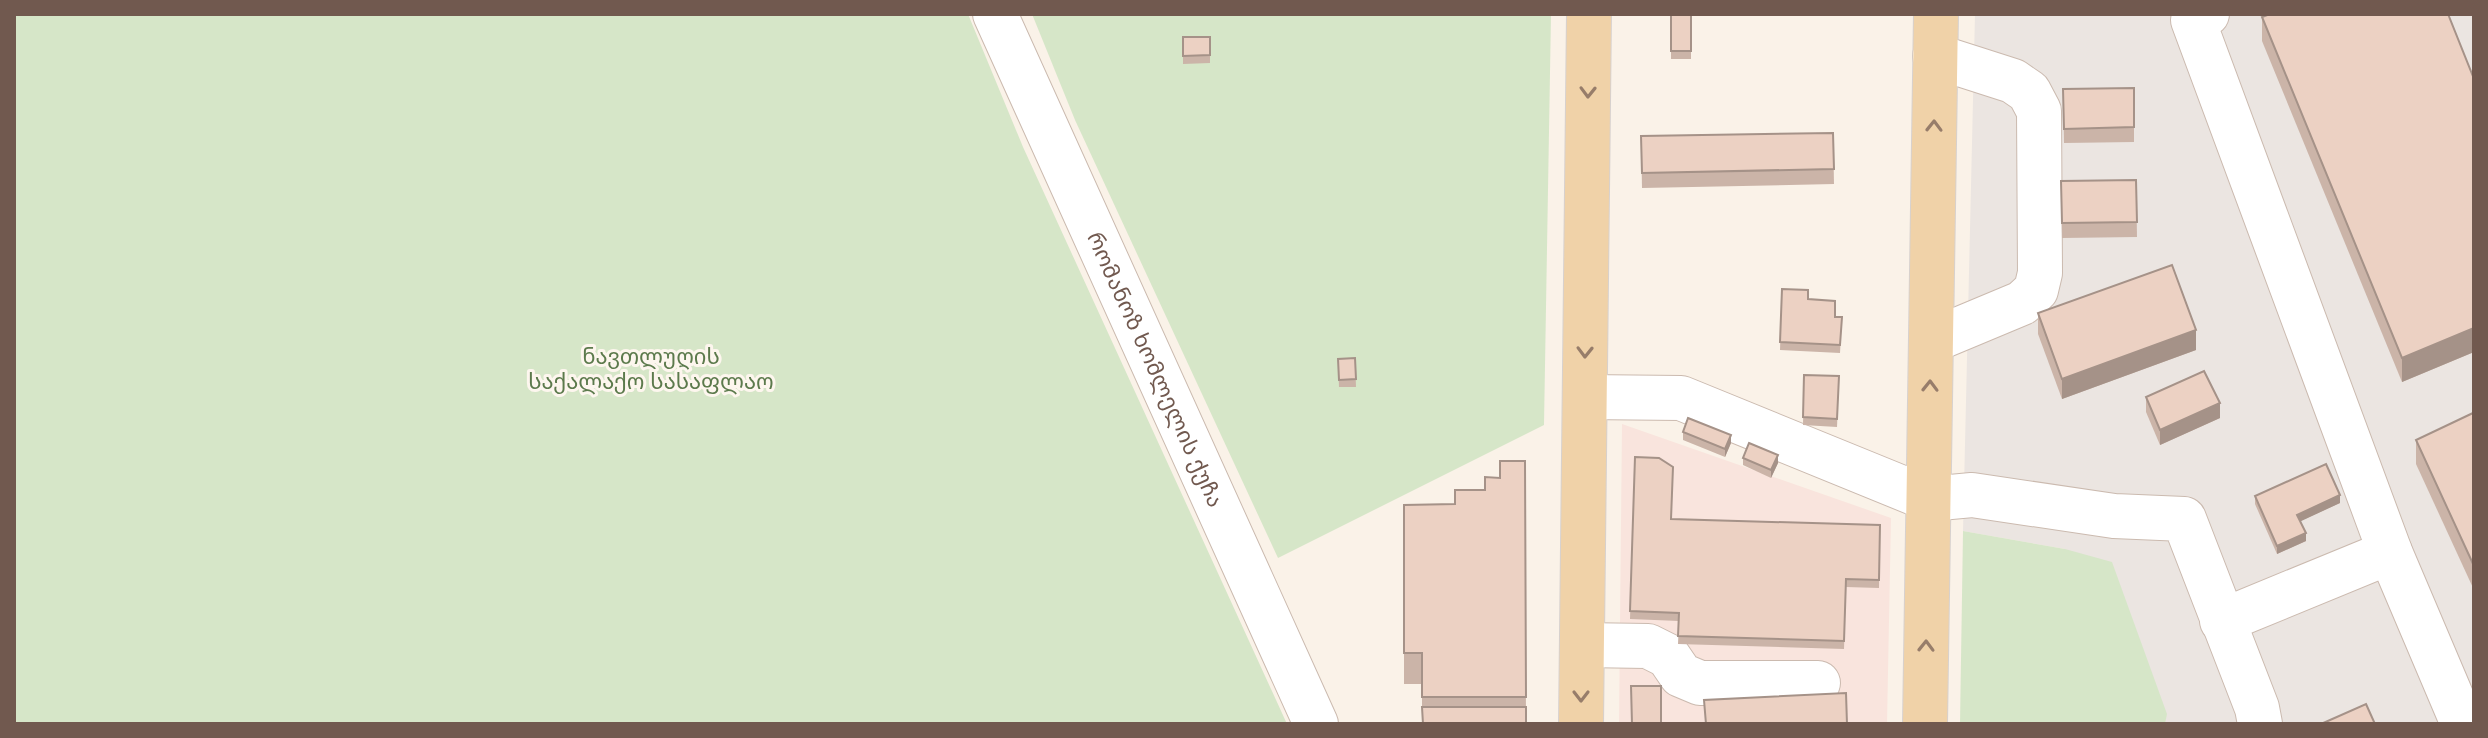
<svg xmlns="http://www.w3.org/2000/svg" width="2488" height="738" font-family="Poppins,'Noto Sans Georgian',sans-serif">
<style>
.commercial{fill:#f9e4dd}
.industrial{fill:#ebe5e1}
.green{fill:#d6e6c8}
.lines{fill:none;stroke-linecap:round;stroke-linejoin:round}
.minor-casing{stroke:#cbbaaf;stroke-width:46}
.major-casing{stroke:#d7d1ce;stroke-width:46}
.minor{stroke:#fff;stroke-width:44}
.major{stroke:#f0d2a8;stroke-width:44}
.wall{fill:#cbb4a8}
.shaded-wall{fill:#a59288}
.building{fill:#ecd1c3;stroke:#a59288;stroke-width:2}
.oneway{stroke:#977d6a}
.labels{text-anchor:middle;stroke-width:6;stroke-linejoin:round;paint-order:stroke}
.park-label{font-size:22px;fill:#5c7a4c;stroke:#fdf6ee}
.street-label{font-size:22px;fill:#71594f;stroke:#fdf6ee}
</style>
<rect width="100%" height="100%" fill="#faf2e8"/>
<!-- commercial -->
<polygon class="commercial" points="1622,424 1891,518 1887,724 1619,724"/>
<!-- industrial -->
<polygon class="industrial" points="1975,14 2474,14 2474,724 2165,724 2166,714 2065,549 1963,531"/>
<!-- green -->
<g class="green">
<polygon points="14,14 968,14 1023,147 1287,724 14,724"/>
<polygon points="1032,14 1551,14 1544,425 1278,558 1075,120"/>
<polygon points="1963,531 2065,549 2112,562 2167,714 2165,724 1960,724"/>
</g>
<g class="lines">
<!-- minor casing -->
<g class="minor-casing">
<g id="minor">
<path id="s1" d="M995 14 1316 724"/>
<polyline points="2207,14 2193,20 2390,552 2463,724"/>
<polyline points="1931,341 2022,303 2036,290 2040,273 2039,111 2029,92 2013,81 1935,56"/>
<polyline points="1585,397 1681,398 1929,499 1972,495 2114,516 2184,519 2257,708 2260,724"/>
<polyline points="2222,621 2390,552"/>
<polyline points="1582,645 1648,646 1668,656 1681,675 1700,683 1818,683"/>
</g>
</g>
<!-- major casing -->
<g class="major-casing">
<g id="major">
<polyline points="1581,724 1589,14"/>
<polyline points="1925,724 1936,14"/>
</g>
</g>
<!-- minor -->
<use href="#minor" class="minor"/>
<!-- major -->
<use href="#major" class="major"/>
</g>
<!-- wall -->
<g class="wall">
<rect x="1671" y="14" width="20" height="45"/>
<polygon points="2262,17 2474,79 2474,352 2402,382 2262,41"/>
<polygon points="1183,37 1210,37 1210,63 1183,64"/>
<polygon points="2134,88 2134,142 2064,143 2063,89"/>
<polygon points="1833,133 1834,184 1642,188 1641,136"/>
<polygon points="2136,180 2137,237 2062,238 2061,181"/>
<polygon points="1782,289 1808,300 1835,317 1842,317 1840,353 1780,350"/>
<polygon points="2038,313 2196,350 2062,399 2038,334"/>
<polygon points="1355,358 1356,387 1339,387 1338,359"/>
<polygon points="1804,375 1839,376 1837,427 1803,425"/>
<polygon points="2146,397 2220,418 2160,445 2146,412"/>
<polygon points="2474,416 2474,590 2416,464 2416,440"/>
<polygon points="1683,432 1731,443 1725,457 1683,440"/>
<polygon points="1635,457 1672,519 1880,525 1879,588 1846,587 1844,649 1678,644 1679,621 1630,619"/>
<polygon points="1743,458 1778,463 1771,478 1743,465"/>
<polygon points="1525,461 1526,724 1422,724 1422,684 1404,684 1404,505 1455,504 1485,490 1500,478"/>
<polygon points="2255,496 2340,503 2300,521 2306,541 2277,554 2255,504"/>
</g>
<!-- shaded-wall -->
<g class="shaded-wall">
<polygon points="2474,328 2474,352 2402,382 2402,358"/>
<polygon points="2196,330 2196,350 2062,399 2062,379"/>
<polygon points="2220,403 2220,418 2160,445 2160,430"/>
<polygon points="1731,435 1731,443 1725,457 1725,449"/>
<polygon points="1778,455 1778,463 1771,478 1771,470"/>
<polygon points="2340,495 2340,503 2297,523 2297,515"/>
<polygon points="2306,533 2306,541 2277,554 2277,546"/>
</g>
<!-- building -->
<g class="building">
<rect x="1671" y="14" width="20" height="37"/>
<polygon points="2270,14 2448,14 2474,79 2474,328 2402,358 2262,17"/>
<polygon points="1183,37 1210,37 1210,55 1183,56"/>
<polygon points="2134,88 2134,127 2064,129 2063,89"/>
<polygon points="1833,133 1834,169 1642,173 1641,136"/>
<polygon points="2136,180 2137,222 2062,223 2061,181"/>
<polygon points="2172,265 2196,330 2062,379 2038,313"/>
<polygon points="1782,289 1808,290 1808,299 1835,301 1835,317 1842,317 1840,345 1780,342"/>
<polygon points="1355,358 1356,379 1339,380 1338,359"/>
<polygon points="2204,371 2220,403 2160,430 2146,397"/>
<polygon points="1804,375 1839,376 1837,419 1803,417"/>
<polygon points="2473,413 2474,416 2474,566 2416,440"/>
<polygon points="1688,418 1731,435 1725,449 1683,432"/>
<polygon points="1749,443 1778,455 1771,470 1743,458"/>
<polygon points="1635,457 1659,458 1673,467 1671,519 1880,525 1879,580 1846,579 1844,641 1678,636 1679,613 1630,611"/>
<polygon points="1500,461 1525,461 1526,697 1422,697 1422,653 1404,653 1404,505 1455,504 1455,490 1485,490 1485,477 1500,478"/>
<polygon points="2326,464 2340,495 2297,515 2306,533 2277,546 2255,496"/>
<polygon points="1631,686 1661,686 1661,724 1632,724"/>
<polygon points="1846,693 1847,724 1706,724 1704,700"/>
<polygon points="2366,704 2375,724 2321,724"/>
<polygon points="1422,707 1526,707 1526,724 1423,724"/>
</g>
<!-- one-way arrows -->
<defs><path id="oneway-chevron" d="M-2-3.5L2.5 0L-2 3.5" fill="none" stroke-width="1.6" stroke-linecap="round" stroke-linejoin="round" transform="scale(2)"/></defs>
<g class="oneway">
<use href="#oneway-chevron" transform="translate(1588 92) rotate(91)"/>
<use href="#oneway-chevron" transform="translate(1934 126) rotate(-89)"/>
<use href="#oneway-chevron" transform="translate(1585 352) rotate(91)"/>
<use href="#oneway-chevron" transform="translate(1930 386) rotate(-89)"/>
<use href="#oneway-chevron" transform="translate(1926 646) rotate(-89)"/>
<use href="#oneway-chevron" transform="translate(1581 696) rotate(90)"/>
</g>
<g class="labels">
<!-- park labels -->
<g class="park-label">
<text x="651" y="364">ნავთლუღის<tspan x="651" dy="25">საქალაქო სასაფლაო</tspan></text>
</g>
<!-- street labels -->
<g class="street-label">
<text dy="8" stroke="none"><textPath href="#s1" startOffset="390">რომანოზ ხომლელის ქუჩა</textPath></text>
</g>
</g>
<!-- border -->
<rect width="2488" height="738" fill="none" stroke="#71594f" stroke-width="32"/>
</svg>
